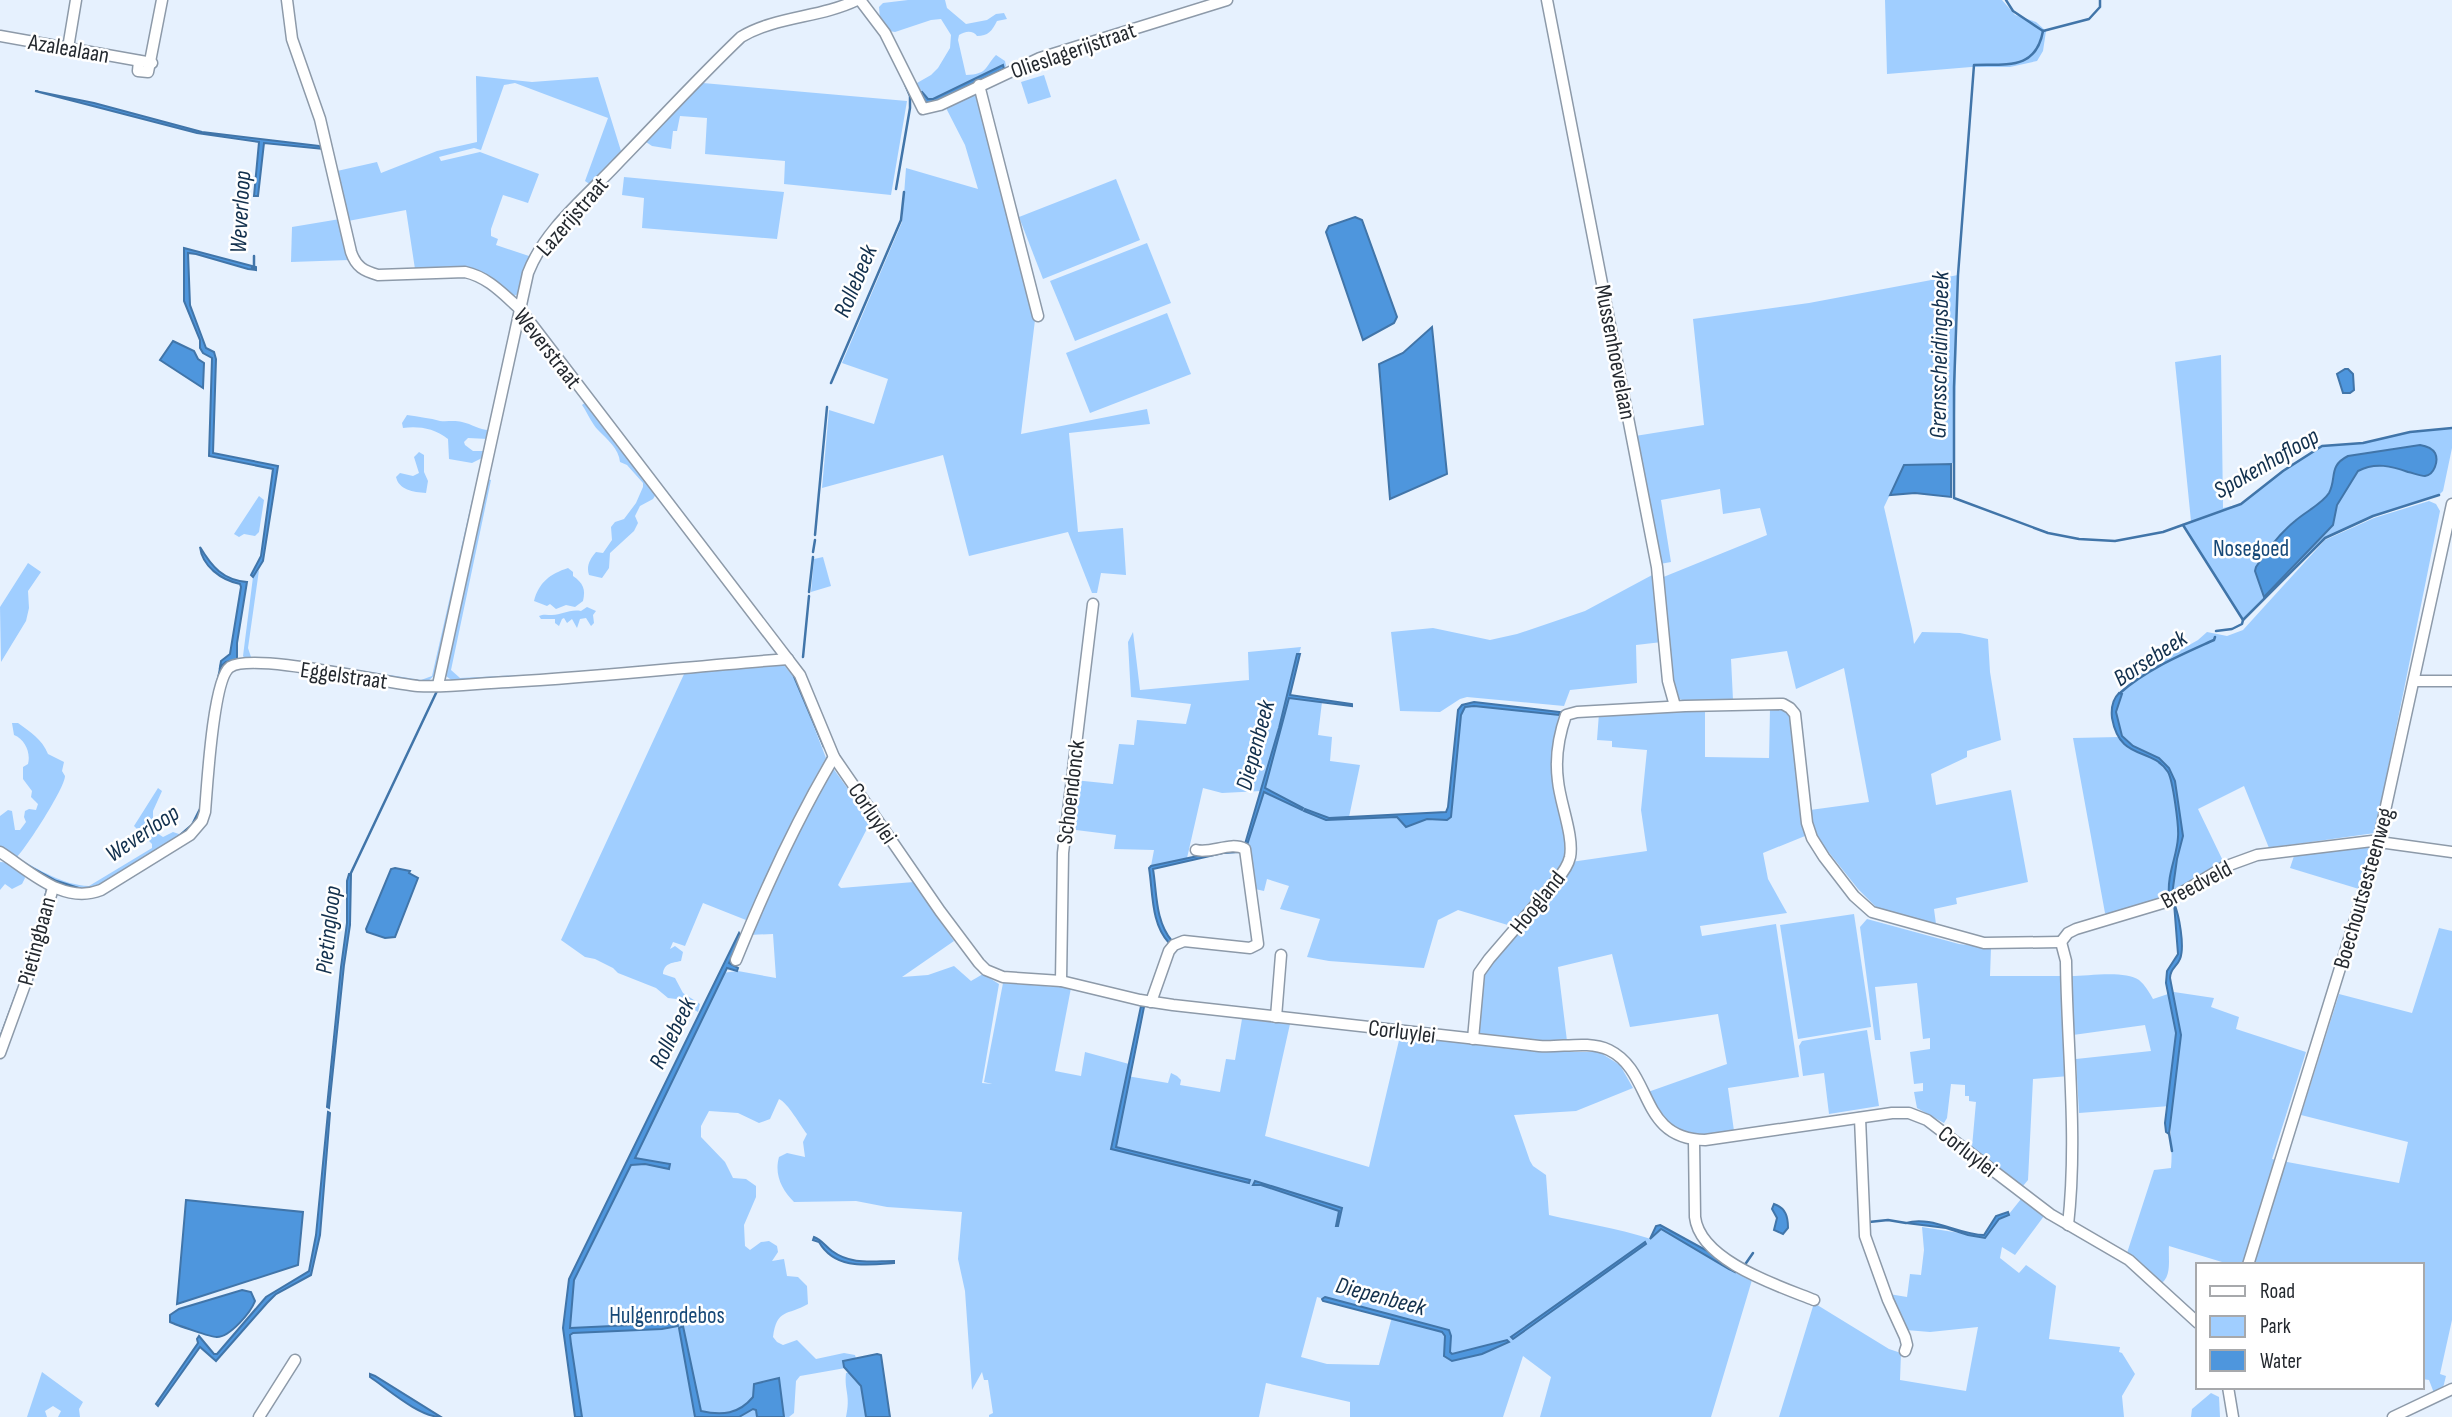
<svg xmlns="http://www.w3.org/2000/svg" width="2452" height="1417" font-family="'Sofia Sans Condensed',sans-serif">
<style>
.green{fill:#a0ceff;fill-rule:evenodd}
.water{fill:#4e96dd;stroke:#4175a9;stroke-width:2}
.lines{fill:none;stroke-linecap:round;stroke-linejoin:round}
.stream{stroke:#4175a9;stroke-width:2.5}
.minor-casing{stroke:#8d9aa9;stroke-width:13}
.minor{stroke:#fff;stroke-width:10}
.labels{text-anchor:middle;stroke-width:5;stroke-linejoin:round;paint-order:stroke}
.street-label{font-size:23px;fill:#24292f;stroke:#fff}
.park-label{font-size:23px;fill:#164877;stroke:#fff}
.water-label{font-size:24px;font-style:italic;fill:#12304d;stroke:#fff}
</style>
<rect width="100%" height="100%" fill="#e6f1fe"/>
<!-- green -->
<g class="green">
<path d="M908 0H945L947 8 966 24 987 20 996 14 1004 13 1007 19 997 21C992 31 988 36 977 36 973 30 965 31 959 35L958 40 966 75C988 74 984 68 996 55L1005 61 1006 66 1002 72 929 104 926 103 916 87 917 83 931 75 938 68 950 48 951 35 941 19 931 20 895 32 889 31 880 19 879 7 883 3Z"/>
<polygon points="1885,0 2002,0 2015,15 2036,22 2046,31 2043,51 2037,61 2010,67 1971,67 1887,74"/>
<polygon points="1044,75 1051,97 1028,104 1021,82"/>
<polygon points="476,76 532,82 598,77 621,151 591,185 585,181 608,118 515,83 504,85 481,150 474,148 439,157 441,161 480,152 539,174 528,203 503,195 491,229 491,236 498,239 496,245 532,257 520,293 512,297 475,270 415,269 406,210 348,221 337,171 377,162 381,173 437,151 477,142"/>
<polygon points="703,83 907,101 891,195 784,184 785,161 705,154 707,118 680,116 677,131 673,131 671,149 652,146 646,142"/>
<polygon points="975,92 1035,320 1021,434 1147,409 1150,424 1069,433 1078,532 1123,528 1126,575 1101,573 1097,593 1092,593 1068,532 969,556 943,455 822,488 829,410 874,424 888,379 842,363 902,222 906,168 978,189 965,145 946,108"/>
<polygon points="624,177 784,192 777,239 642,228 644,198 622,195"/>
<polygon points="1116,179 1140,240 1043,279 1019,217"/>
<polygon points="340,219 349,260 291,262 292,227"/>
<polygon points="1147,243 1171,303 1075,341 1050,281"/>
<polygon points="1958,275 1954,463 1904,465 1884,507 1912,629 1914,644 1922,632 1960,633 1988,639 1990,672 2001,740 1967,751 1967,757 1931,774 1936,805 2011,790 2028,882 1956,898 1957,904 1934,909 1936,924 1878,909 1858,889 1815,835 1810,810 1869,802 1844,668 1796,689 1787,651 1731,659 1733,700 1686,701 1679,699 1674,692 1661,578 1767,535 1760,508 1723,514 1720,489 1661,500 1671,562 1660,564 1635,436 1704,425 1693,319 1809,303"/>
<polygon points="1167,313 1191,374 1090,413 1066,353"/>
<polygon points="2221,355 2223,508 2241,504 2283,471 2322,446 2363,443 2410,432 2452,428 2452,448 2443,491 2439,495 2373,516 2325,538 2243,620 2183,525 2191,521 2175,362"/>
<path d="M587 401 656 494 653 499 640 506 635 516 638 523 634 531 610 553 609 568 602 578 589 575C586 566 590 559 596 552L603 553 612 540 611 527 615 522 624 519 636 503 643 487V483L627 465 620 462C619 449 607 439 598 430 592 424 587 412 582 405Z"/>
<path d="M407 415C419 417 430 418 440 421 447 422 454 420 462 422 472 424 479 430 489 430L488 439 468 438 464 442 465 445 473 451H483L484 457 472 463 449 459 448 439C434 428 418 426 403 428L402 423Z"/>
<path d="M419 452 424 455V472L428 481 426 493C413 492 399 490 396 477L400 473 413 476 419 473 414 457Z"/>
<polygon points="486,479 491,480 451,670 460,678 521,675 521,678 454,682 446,676 445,671"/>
<polygon points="259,496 264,500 259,532 255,536 244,534 239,537 234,534"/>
<polygon points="472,500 475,501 437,673 426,683 246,661 243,656 253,577 259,570 248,648 251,657 322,664 421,680 432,676"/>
<polygon points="2429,501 2436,504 2440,511 2375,833 2269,848 2244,786 2198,809 2224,863 2166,899 2108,915 2105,913 2073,738 2119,737 2113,712 2122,691 2130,686 2138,674 2198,640 2207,632 2227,636 2243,630 2325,540 2374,518"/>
<polygon points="823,557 831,586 811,592 814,559"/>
<polygon points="28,563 41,572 28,591 29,608 26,621 1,662 0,607"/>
<path d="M568 568 573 572V576C583 583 586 589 583 601L575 607 566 605 556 609 550 604 547 606 534 601C539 582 550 574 568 568Z"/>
<polygon points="1654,574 1662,642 1636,645 1637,683 1570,690 1564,706 1467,697 1460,699 1440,712 1400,711 1391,632 1433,628 1490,640 1517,634 1585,611"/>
<path d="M587 607 596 611 593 615 594 623 591 626 586 618 580 619 577 628 572 619 567 623 564 618 562 619 559 626 555 623V619H541L539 616C543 614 547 615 552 615 562 615 569 609 581 611Z"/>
<polygon points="1133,632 1140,690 1249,680 1248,652 1301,647 1261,791 1222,793 1203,788 1187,858 1151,866 1154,850 1114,849 1116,835 1068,829 1074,780 1113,784 1119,744 1134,745 1137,720 1186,724 1191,704 1131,697 1128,642"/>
<path d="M783 664 795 678 826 758 806 794 746 920 703 903 685 946 673 942 670 949 675 946 683 952 681 961C672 963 664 963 663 974L675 978 683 993 700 1004 698 1012 676 999 668 998 656 988 618 973 613 968 595 959 585 957 561 940 685 672Z"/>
<path d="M1289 698 1322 702 1318 735 1332 737 1330 761 1360 765 1349 817 1448 814 1458 710 1462 705 1474 702 1560 712C1549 761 1558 800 1566 848 1562 880 1532 903 1511 926L1458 910 1438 920 1424 968 1329 961 1307 957 1320 919 1280 909 1289 886 1267 879 1264 891 1255 889 1247 845 1264 792Z"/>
<path d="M1770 709H1782L1790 716 1799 804 1805 836 1763 853 1768 879 1787 913 1700 926 1702 936 1776 924 1799 1077 1728 1088 1734 1131C1682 1140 1676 1137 1648 1092L1727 1064 1718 1014 1630 1027 1612 954 1558 967 1567 1041H1543L1484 1035 1478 1032 1480 977 1571 862 1647 851 1641 810 1647 750 1612 747V741L1597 740 1599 713 1705 710V757L1769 758Z"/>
<path d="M12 723H18C30 732 42 739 48 754L64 762 62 771 65 776C65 788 26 848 17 857 39 870 63 885 89 886L152 848V844L134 826 158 788 162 791 153 811V820L146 826 163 837 173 832 179 834V838L108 883 85 892 50 882 16 856 0 850V816L8 810 12 811 15 830H20L26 822 24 817 25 811 29 809 36 810 38 804 31 797 32 791 23 779V767L28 764C31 753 25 739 14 735Z"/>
<path d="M830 764 871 821 838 885 841 888 914 882 954 941 902 977 928 975 954 966 971 981 983 974 999 984 982 1083 992 1084 984 1082 1003 983 1071 988 1055 1071 1081 1076 1085 1052 1129 1064 1127 1076 1168 1083 1171 1073 1177 1076 1181 1080 1180 1085 1220 1092 1226 1059 1235 1060 1242 1019 1290 1024 1265 1136 1369 1167 1400 1036 1540 1052H1599L1620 1065 1633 1088 1576 1111 1514 1115 1530 1161 1533 1166 1546 1175 1549 1215C1583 1223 1617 1228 1651 1239L1659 1225 1752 1280 1711 1417H1540L1551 1377 1523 1356 1503 1417H1350V1402L1266 1383 1259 1417H989V1415L993 1413 988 1380H984L982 1372 972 1390 965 1291 958 1259 962 1212 887 1207 856 1201 794 1202C782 1190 774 1175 779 1157L787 1153 805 1157 803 1142 807 1134C800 1125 788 1103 779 1099L770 1119 759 1123 738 1113 709 1111 701 1126V1137L725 1162 733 1178 746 1179 756 1186V1197L744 1225 745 1246 750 1250 761 1242 769 1241 777 1246 778 1252 772 1261 784 1259 787 1276 798 1277 807 1286 808 1304C787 1316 777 1308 773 1337L777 1342 783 1345 797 1340 816 1359 844 1353 855 1355 857 1362 851 1367 800 1376 796 1381 794 1413 789 1417H578L567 1332 575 1269 722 973 738 971 776 978 773 934 748 935ZM1317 1297 1392 1317 1379 1365 1327 1364 1301 1357Z"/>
<polygon points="2366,843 2372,847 2359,889 2290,868 2295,853"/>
<path d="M0 862C10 862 14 869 23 872L25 878 22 884 12 889 5 884 0 890Z"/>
<polygon points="1854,914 1871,1027 1798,1039 1780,925"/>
<polygon points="1867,919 1959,944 1991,948 1990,976 2061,976 2069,1076 2033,1079 2028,1180 2023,1186 1972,1147 1976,1102 1969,1101 1969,1096 1965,1096 1965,1085 1951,1084 1947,1118 1944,1123 1917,1108 1914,1092 1923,1091 1923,1083 1914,1084 1910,1052 1930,1049 1930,1038 1923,1039 1917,983 1875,987 1881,1040 1875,1040 1860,927"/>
<path d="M2439 928 2452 931V1320L2440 1374 2446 1376 2443 1388 2434 1393 2429 1380 2422 1379V1265H2232L2169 1246C2168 1257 2172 1275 2162 1283L2127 1253 2154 1170 2171 1168C2173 1147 2169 1127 2170 1106L2079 1113 2076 1059 2151 1051 2145 1025 2073 1035 2071 976C2088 976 2125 970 2139 980 2145 985 2149 992 2153 999L2174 992 2214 998 2211 1007 2239 1017 2236 1029 2306 1052 2272 1159 2399 1183 2408 1142 2301 1115 2339 994 2412 1013Z"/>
<polygon points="1867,1030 1879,1106 1829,1114 1824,1073 1803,1076 1799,1046 1802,1041"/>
<polygon points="2021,1199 2044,1216 2015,1255 2002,1247 2000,1258 2019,1273 2026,1265 2056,1286 2049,1339 2120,1347 2119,1352 2122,1353 2135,1374 2122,1396 2124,1417 1779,1417 1814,1303 1889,1349 1901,1353 1900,1380 1966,1391 1978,1327 1930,1332 1906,1330 1889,1294 1907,1297 1910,1274 1921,1275 1924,1250 1922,1227 1985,1237 1997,1216 2009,1214"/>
<path d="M857 1371 874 1417H846C851 1395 844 1391 846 1373Z"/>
<polygon points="42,1372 83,1402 79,1409 80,1417 58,1417 61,1411 53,1406 45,1411 47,1417 27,1417"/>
<polygon points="2211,1393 2219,1397 2220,1417 2191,1417 2192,1409"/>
</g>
<!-- water -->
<g class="water">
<polygon points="1003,65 1004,69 935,102 926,103 919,93 922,92 928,99 933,99"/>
<polygon points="35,91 94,103 202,132 319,146 324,149 264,143 258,196 254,196 259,142 197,133"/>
<polygon points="1355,217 1362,220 1397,317 1394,323 1363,340 1326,232 1329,226"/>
<polygon points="184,248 256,267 256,270 248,269 196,254 188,253 190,305 206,348 214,352 216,359 213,453 278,466 263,561 253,577 251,575 261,556 273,469 209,456 212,358 203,353 200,348 200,340 184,301"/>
<polygon points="1432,327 1447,474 1390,499 1379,364 1403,353"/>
<polygon points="173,341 194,351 198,359 204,363 203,388 160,360"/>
<polygon points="2345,369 2348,369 2353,374 2354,390 2350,393 2343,393 2337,374"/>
<path d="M2420 445C2426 446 2432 448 2435 453 2439 461 2434 475 2425 476 2420 476 2413 473 2408 472 2392 466 2375 462 2358 471L2337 505 2333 525 2264 597 2255 571 2256 567C2267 550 2279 534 2295 521 2305 512 2322 504 2329 493 2337 478 2328 466 2348 456Z"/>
<polygon points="1951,464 1951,497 1915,493 1890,495 1904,465"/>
<path d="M200 547C212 567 223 580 247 582L237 643V660L226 662 220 667 221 661 230 654 241 587 240 584C221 580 202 566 200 547Z"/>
<polygon points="1297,654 1300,654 1290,695 1352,704 1352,706 1289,698 1265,788 1303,808 1302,810 1264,792 1247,845 1245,844 1279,728"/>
<path d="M2119 693 2122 694 2116 712 2122 736 2133 746 2159 758 2169 768 2175 781 2183 836 2177 859 2172 895 2169 896C2167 873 2177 857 2178 837 2179 826 2173 781 2168 772 2151 746 2120 762 2112 718 2111 709 2113 699 2119 693Z"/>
<polygon points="1474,702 1560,712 1559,715 1474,706 1465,707 1461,715 1451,817 1447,820 1427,819 1406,827 1397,817 1326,820 1304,811 1305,809 1329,818 1446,812 1448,807 1458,710 1462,705"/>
<path d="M1226 850 1240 852 1223 853 1153 869C1157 893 1155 921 1172 941L1169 943C1151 924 1153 893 1149 868L1151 866Z"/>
<polygon points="395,868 410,871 409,873 418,878 395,937 385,938 367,932 366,929 391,869"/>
<polygon points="349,874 351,874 350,925 344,965 329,1108 327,1107 341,967 347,923 347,881"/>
<path d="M2174 903C2179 915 2185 946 2180 959 2177 967 2170 968 2170 978L2181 1035 2169 1134 2166 1132 2165 1123 2176 1033 2166 983 2167 971 2178 954Z"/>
<polygon points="739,933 741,937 729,963 738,968 737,971 727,968 635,1158 670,1164 669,1169 645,1164 631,1165 574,1280 570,1328 677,1323 678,1326 662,1329 573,1333 570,1335 571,1344 582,1417 575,1417 563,1328 569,1279"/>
<polygon points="1141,1006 1144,1007 1116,1147 1250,1180 1249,1183 1111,1149"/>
<polygon points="328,1112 330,1113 320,1235 311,1275 276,1294 267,1303 216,1361 200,1347 158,1406 156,1404 198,1343 197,1339 199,1336 214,1354 217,1354 266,1297 309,1271 316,1235"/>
<polygon points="1255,1181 1342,1208 1338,1226 1336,1226 1339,1211 1261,1185 1253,1185"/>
<polygon points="186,1200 303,1212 298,1265 177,1304"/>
<path d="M1774 1204C1786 1208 1788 1217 1788 1228L1783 1234 1774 1230 1777 1218 1772 1209Z"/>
<path d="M2008 1212 2009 1215 1999 1219 1985 1238 1968 1235 1946 1228 1906 1223C1931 1215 1959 1235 1984 1235L1996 1216Z"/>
<polygon points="1660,1225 1715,1255 1736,1269 1735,1272 1729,1269 1661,1229 1650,1239 1656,1226"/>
<path d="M814 1237C822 1240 825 1246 832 1251 851 1265 872 1261 894 1261V1263C867 1265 835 1270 819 1242L813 1240Z"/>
<polygon points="1645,1242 1646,1244 1513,1339 1511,1337"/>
<path d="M242 1290 251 1292 255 1301C251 1312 230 1337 217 1337 213 1338 174 1324 170 1322V1315L179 1309Z"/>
<polygon points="1325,1297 1449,1330 1451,1336 1450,1352 1452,1354 1507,1340 1509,1342 1482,1354 1452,1361 1444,1356 1445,1336 1442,1332 1323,1301 1322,1299"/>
<path d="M683 1326 701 1411C722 1416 739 1414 753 1397L754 1384 779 1378 784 1417H757L756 1410 753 1409 739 1417H695L679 1328Z"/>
<polygon points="877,1354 881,1355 890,1417 866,1417 861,1386 844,1367 843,1361"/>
<path d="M370 1374 375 1376 441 1417C419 1417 388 1389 370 1377Z"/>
</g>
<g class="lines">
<!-- stream -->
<g class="stream">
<polyline points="2006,0 2013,11 2043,31"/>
<path d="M2043 31C2036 70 2007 64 1974 65L1958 275 1954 387V498L2048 533 2079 539 2115 541 2163 532 2241 504 2283 471 2322 446 2363 443 2410 432 2452 428"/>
<polyline points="2043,31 2089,19 2100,7 2100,0"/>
<polyline points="896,189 910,108 910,96 905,84"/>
<polyline points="252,268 254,268 254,256"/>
<polyline points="831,383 901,220 904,192"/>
<polyline points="2183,525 2243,620 2242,624 2232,629 2216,631"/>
<polyline points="815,535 827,407"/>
<polyline points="813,552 815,540"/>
<polyline points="809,592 813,557"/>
<polyline points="2243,620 2325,538 2373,516 2439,495"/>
<polyline points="803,657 809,596"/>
<polyline points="794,676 824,747"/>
<polyline points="218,679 221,665"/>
<path d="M2120 693C2147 669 2181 655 2214 640L2215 637"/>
<polyline points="820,773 828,757"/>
<polyline points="178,837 192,825 201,807"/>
<polyline points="23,863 56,881 81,889"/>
<polyline points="350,875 437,691"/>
<polyline points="0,1038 25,971 47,890"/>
<polyline points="2169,1133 2172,1151"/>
<polyline points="1869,1222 1888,1220 1906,1223"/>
<polyline points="1742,1265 1744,1266 1753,1253"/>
</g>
<!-- minor casing -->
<g class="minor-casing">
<g id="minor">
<path d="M287 0 292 39 320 119 351 252C356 267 364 271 378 275L465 272C488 277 503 294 520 309L800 675 834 757 940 911 979 963 986 970 1003 977 1061 981 1140 1000 1173 1005 1539 1046C1561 1048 1588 1040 1609 1050 1654 1072 1638 1139 1705 1140L1892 1113H1909L1927 1120 2050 1214 2129 1260 2198 1323"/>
<polyline points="860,0 885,33 923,109 940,105 1040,58 1227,0"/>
<polyline points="1547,0 1657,567 1668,681 1675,706"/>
<polyline points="0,36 152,63"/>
<polyline points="68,48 76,0"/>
<polyline points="139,61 138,71 148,72 162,0"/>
<polyline points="979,85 1038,316"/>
<polyline points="2414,681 2452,681"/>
<path d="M438 685 528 273C545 229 585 198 616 165 658 122 698 78 741 37 776 16 820 18 857 0"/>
<path d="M0 852C30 871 63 905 101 890L190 835 202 821 205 812C207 788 213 679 230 667 253 652 385 683 418 686 448 688 479 683 508 682 602 677 695 666 788 659"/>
<polyline points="2061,942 2068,933 2076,929 2166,902 2224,867 2257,855 2372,841 2452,852"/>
<path d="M2061 942 2066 961C2067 1049 2078 1137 2068 1225"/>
<path d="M736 960C764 891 796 821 834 757"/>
<polyline points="1061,981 1063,853 1093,604"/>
<path d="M1151 1002 1169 951 1174 945 1184 941 1250 948 1258 944 1245 849C1230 841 1212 854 1196 850"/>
<polyline points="1276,1017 1281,955"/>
<path d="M1473 1039 1479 973 1489 959 1556 881C1562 874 1568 866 1570 857 1574 836 1560 803 1558 781 1555 759 1559 735 1566 715L1577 712 1685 706 1783 704 1790 708 1795 714 1807 823 1812 838 1824 857 1854 896 1872 912 1984 943 2061 942"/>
<polyline points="0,1053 27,979 53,888"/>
<polyline points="1860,1118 1865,1236 1888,1300 1905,1337 1907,1345 1905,1351"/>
<path d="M1694 1140 1695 1217C1700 1261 1779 1286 1814 1300"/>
<polyline points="2248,1265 2376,852 2452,504"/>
<polyline points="2228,1387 2233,1417"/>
<polyline points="259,1417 295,1360"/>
<polyline points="2393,1417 2452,1389"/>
</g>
</g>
<!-- minor -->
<use href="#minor" class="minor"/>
</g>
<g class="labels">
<!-- street labels -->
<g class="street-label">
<text transform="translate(69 48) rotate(10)" y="8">Azalealaan</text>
<text transform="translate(1073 50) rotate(-19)" y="8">Olieslagerijstraat</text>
<text transform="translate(572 216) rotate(-49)" y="8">Lazerijstraat</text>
<text transform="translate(548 348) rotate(52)" y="8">Weverstraat</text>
<text transform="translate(1616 352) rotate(79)" y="8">Mussenhoevelaan</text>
<text transform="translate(344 675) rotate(8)" y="8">Eggelstraat</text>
<text transform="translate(1070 792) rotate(-83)" y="8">Schoendonck</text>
<text transform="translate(873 813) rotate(56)" y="8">Corluylei</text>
<text transform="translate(2196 884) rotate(-28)" y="8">Breedveld</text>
<text transform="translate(2363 888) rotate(-74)" y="8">Boechoutsesteenweg</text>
<text transform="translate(1537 902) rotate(-51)" y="8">Hoogland</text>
<text transform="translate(36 941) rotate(-75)" y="8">Pietingbaan</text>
<text transform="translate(1402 1031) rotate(7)" y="8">Corluylei</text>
<text transform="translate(1968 1151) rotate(38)" y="8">Corluylei</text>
</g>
<!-- park labels -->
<g class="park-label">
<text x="2251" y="556">Nosegoed</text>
<text x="667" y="1323">Hulgenrodebos</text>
</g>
<!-- water labels -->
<g class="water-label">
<text transform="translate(240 212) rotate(-87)" y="8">Weverloop</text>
<text transform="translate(855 281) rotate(-67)" y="8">Rollebeek</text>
<text transform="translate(1939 355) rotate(-89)" y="8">Grensscheidingsbeek</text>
<text transform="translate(2266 463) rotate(-30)" y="8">Spokenhofloop</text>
<text transform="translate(2150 658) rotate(-33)" y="8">Borsebeek</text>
<text transform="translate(1255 745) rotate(-75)" y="8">Diepenbeek</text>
<text transform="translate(142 833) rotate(-34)" y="8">Weverloop</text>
<text transform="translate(328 930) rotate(-84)" y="8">Pietingloop</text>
<text transform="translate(672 1033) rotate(-64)" y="8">Rollebeek</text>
<text transform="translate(1381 1296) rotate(15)" y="8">Diepenbeek</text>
</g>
</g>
<!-- legend -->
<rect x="2196" y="1263" width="228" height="126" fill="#ffffff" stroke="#a7a9ac" stroke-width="2"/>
<rect x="2210" y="1286" width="35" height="10" fill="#ffffff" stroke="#a7a9ac" stroke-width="2"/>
<text x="2260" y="1298" font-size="21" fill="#24292f">Road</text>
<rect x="2210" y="1316" width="35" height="21" fill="#a0ceff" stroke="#a7a9ac" stroke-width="2"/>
<text x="2260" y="1333" font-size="21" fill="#24292f">Park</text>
<rect x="2210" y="1350" width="35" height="21" fill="#4e96dd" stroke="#a7a9ac" stroke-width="2"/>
<text x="2260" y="1368" font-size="21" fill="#24292f">Water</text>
</svg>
